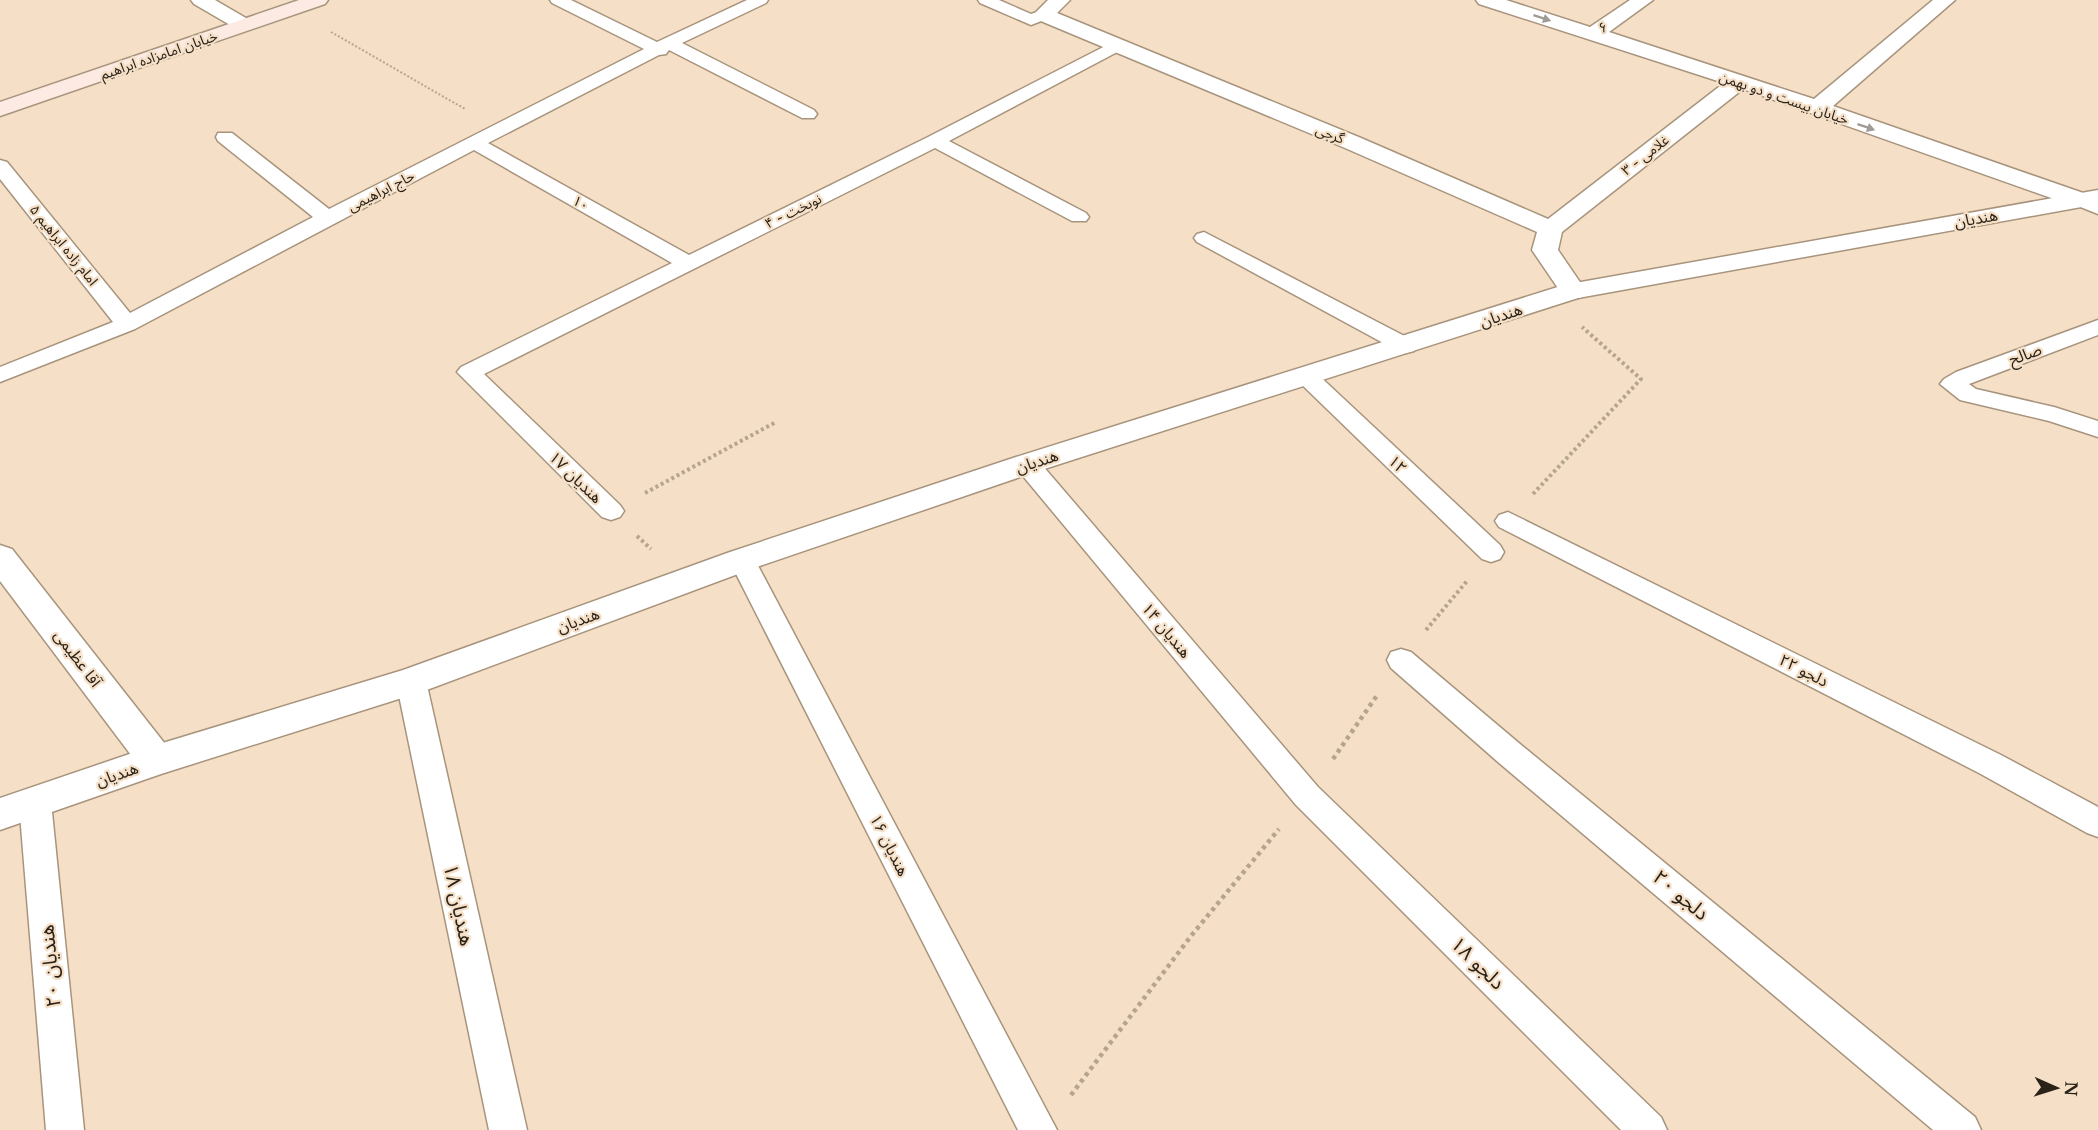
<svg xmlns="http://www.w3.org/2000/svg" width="2098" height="1130" font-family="'Libre Baskerville','Noto Sans Arabic',serif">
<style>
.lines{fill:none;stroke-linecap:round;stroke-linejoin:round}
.service-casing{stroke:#a8947d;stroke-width:3}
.minor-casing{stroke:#a8947d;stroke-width:3}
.tertiary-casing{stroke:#a8947d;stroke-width:3}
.secondary-casing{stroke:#a8947d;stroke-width:3}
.path-far2{stroke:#b5a490;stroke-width:2;stroke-dasharray:2 2;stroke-linecap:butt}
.path-far1{stroke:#b5a490;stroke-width:4;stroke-dasharray:3 3;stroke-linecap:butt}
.path{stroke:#b5a490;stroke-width:4.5;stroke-dasharray:4 4;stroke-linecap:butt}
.service{fill:#fff;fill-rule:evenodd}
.minor{fill:#fff;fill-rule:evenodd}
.tertiary{fill:#fff;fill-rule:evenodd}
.secondary{fill:#fdebe3;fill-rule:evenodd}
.oneway{fill:#9f9c98}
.labels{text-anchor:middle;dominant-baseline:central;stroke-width:4.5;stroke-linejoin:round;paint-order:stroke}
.far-street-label{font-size:14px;fill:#2a2219;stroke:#f5e0c7}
.street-label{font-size:16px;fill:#2a2219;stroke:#f5e0c7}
.near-street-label{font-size:20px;fill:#2a2219;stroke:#f5e0c7}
</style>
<rect width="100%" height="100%" fill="#f5e0c7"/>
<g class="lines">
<g class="service-casing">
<g id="service">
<path d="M550 0H571L657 42 747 0H768L766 3 682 43 814 110 817 114 814 118H802L669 50 666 54 659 55 488 143 689 255 928 137 1115 41 1121 42 1123 46 1121 50 949 141 1086 213 1089 217 1086 221H1072L935 148 484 374 620 505 624 511 620 517 611 520 602 517 457 372 461 367 672 263 474 150 135 329 0 382V367L113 322 0 179V160L7 162 130 313 313 217 218 141 216 137 218 133H232L329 209 644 49 552 3Z"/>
<path d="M978 0H999L1031 14 1043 10 1051 15 1049 18 1031 25 980 3Z"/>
<path d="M2080 194 2098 201V214L2073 204 2070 200 2073 196Z"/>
<path d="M1204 232 1414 341 1417 346 1414 351 1406 353 1398 351 1197 242 1194 238 1197 234Z"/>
<path d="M2098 320V335L1969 384 1976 389 2054 407 2098 421V437L2049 421 1960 400 1940 384 1944 379 1956 372Z"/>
<path d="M1305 368 1313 370 1500 545 1504 552 1500 559 1491 562 1482 559 1297 380 1293 375 1297 370Z"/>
<path d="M1027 456 1036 458 1318 787 1661 1117 1667 1130H1621L1296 805 1018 470 1014 464 1018 458Z"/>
<path d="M1508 512 2001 755 2098 807V837L2087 833 1979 773 1499 527 1495 521 1499 515Z"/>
<path d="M742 550 752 553 755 560 1057 1130H1018L729 560 732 553Z"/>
<path d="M1401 649 1411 652 1520 744 1975 1117 1981 1130H1933L1498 762 1391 668 1387 660 1391 652Z"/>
<path d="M411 670 421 673 426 681 527 1130H489L396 681 401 673Z"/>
<path d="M35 789 46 793 51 802 84 1130H46L19 802 24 793Z"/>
</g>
</g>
<g class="minor-casing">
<g id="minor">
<path d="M191 0H215L251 21 254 25 251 29H237L194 4Z"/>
<path d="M1048 0H1070L1057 13 1361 138 1548 219 1724 83 1479 4 1476 0H1506L1590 27 1630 0H1653L1609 32 1814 99 1933 0H1955L1833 106 2089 195 2092 200 2089 205 2080 207 2071 205 1743 89 1562 232 1558 250 1586 291 1582 297 1573 299 1564 297 1532 250 1537 232 1345 148 1036 19 1033 15Z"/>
<path d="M0 545 12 549 169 749 175 760 169 771 156 775 143 771 0 581Z"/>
</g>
</g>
<g class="tertiary-casing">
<path id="tertiary" d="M2098 190V204L1578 298 1038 471 754 568 424 691 161 774 0 830V798L156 745 403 670 730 552 1016 457 1564 285Z"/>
</g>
<g class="secondary-casing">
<path id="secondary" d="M299 0H328L325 4 0 116V102Z"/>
</g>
<path class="path-far2" d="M331 32 465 109"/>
<g class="path-far1">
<path d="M645 493 776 422"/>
<path d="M1533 494 1641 379 1582 327"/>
<path d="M637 536 651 549"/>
<path d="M1426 630 1467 581"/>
</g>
<g class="path">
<path d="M1333 759 1378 694"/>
<path d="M1071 1095 1191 936 1279 829"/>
</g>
<use href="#service" class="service"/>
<use href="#minor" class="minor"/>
<use href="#tertiary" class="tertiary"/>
<use href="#secondary" class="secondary"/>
</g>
<defs><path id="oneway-solid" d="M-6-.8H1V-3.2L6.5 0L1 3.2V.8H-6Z" transform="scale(1.5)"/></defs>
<g class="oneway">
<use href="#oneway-solid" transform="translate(1542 18) rotate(18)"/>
<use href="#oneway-solid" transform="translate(1866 127) rotate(19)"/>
</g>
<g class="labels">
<g class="far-street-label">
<text transform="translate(1603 27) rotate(-34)">۶</text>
<text transform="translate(159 55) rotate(-19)">خیابان امامزاده ابراهیم</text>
<text transform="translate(1784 98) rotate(19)">خیابان بیست و دو بهمن</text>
<text transform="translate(1330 134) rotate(21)">گرجی</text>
<text transform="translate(1645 155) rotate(-38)">۳ - غلامی</text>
<text transform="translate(381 191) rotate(-27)">حاج ابراهیمی</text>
<text transform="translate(581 203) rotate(29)">۱۰</text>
<text transform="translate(793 211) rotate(-26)">۴ - نوبخت</text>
<text transform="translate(64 245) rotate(51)">امام زاده ابراهیم ۵</text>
</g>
<g class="street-label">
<text transform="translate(1976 218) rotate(-10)">هندیان</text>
<text transform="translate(1501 315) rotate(-18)">هندیان</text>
<text transform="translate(2025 354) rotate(-20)">صالح</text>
<text transform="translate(1037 461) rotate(-18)">هندیان</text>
<text transform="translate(1398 464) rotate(44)">۱۲</text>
<text transform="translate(576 477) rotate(44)">هندیان ۱۷</text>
<text transform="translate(578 620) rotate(-20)">هندیان</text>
<text transform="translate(1167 630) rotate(50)">هندیان ۱۴</text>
<text transform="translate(78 658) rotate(53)">آقا عظیمی</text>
<text transform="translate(1804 670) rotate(27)">دلجو ۲۲</text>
<text transform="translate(117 774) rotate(-19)">هندیان</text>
<text transform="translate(890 845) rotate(63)">هندیان ۱۶</text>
</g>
<g class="near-street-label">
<text transform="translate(1681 895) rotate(40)">دلجو ۲۰</text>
<text transform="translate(459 905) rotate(78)">هندیان ۱۸</text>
<text transform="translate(1478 963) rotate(44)">دلجو ۱۸</text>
<text transform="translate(50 966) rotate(-95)">هندیان ۲۰</text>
</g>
</g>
<g transform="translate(2056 1088) rotate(93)" stroke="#f5e0c7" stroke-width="4.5" paint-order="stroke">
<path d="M0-4.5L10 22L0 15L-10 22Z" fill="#2a2219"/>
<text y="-9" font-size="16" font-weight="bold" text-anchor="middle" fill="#2a2219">N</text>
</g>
</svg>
